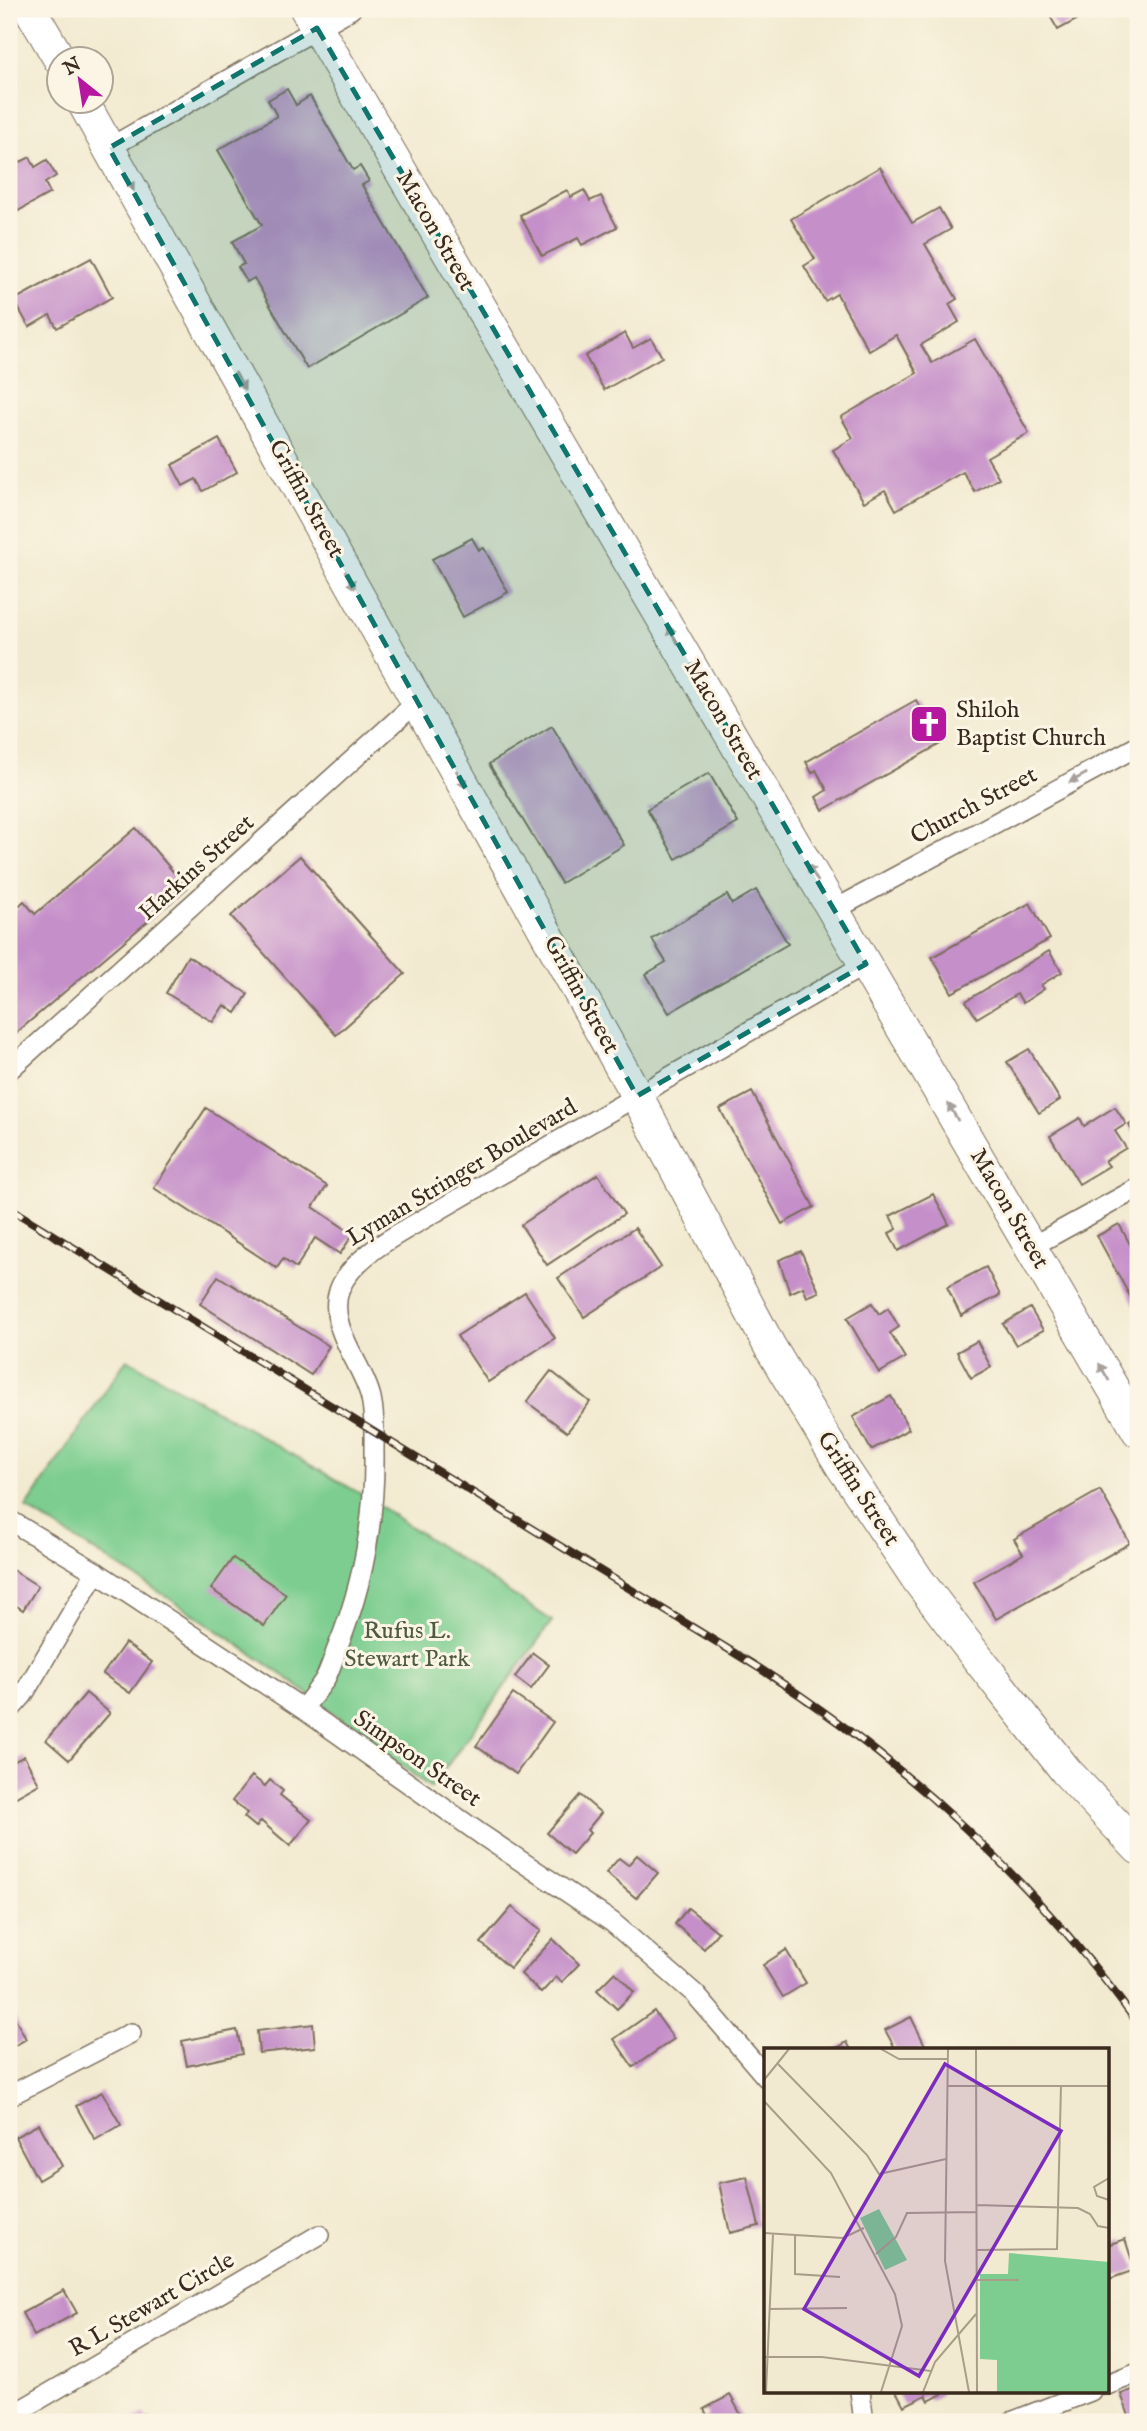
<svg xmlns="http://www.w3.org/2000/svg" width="1147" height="2431" font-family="'IM FELL English',serif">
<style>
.green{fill:#7ccd8f;stroke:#5c7c56;stroke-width:2}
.building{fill:#c58fc9}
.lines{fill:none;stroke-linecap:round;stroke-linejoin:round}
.minor-casing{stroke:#7b6d5c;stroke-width:22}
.primary-casing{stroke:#7b6d5c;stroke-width:34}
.minor{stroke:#fff;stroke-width:19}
.primary{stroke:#fff;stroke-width:32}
.rail-casing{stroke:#3b2a1e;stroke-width:8}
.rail{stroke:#fcf5e5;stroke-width:5;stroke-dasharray:16;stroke-linecap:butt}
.oneway{fill:#a79f9a}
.marked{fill:#0f766e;fill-opacity:0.2;stroke:#0f766e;stroke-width:5;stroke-dasharray:14 9;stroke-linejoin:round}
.labels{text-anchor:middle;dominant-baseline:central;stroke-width:6;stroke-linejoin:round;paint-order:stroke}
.street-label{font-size:24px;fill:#3b2a1e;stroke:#fcf5e5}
.poi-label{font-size:24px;fill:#3b2a1e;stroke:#fcf5e5;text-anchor:start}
.park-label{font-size:24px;fill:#4e5b40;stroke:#fcf5e5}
.inset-road{fill:none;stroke:#a99d89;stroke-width:2}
.view{fill:#7b2cbf;fill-opacity:0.15;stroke:#7b2cbf;stroke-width:3.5}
.inset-edge{fill:none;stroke:#3b2a1e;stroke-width:3.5}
</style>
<rect width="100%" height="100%" fill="#fcf5e5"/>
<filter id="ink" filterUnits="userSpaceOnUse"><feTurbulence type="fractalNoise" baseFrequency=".0143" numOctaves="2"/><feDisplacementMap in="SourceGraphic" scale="14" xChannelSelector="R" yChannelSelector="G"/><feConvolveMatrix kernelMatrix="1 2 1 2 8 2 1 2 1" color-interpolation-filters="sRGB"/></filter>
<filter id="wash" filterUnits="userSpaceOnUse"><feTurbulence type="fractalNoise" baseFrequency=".00686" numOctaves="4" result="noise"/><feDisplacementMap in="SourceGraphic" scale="28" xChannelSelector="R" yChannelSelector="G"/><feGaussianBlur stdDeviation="1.57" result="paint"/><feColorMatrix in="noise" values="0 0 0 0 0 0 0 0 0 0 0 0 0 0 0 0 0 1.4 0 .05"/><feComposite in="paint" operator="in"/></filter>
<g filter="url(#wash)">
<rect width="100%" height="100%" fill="#f2ead0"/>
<path class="green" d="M127 1359 366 1497 552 1621 431 1788 290 1680 191 1612 26 1508Z"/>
<g id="blocks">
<g class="building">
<path d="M1046 9H1077L1082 17 1058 30Z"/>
<path d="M287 89 296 105 310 96 353 170 360 166 369 181 362 185 428 298 307 369 254 278 247 282 238 267 244 264 232 242 262 225 218 150 277 116 268 100Z"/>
<path d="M30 157 35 167 47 160 56 176 45 183 50 193 9 216V168Z"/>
<path d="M880 167 912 223 939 208 951 229 925 244 957 299 949 304 959 322 921 345 932 363 975 339 1029 433 987 457 999 478 975 492 963 472 896 510 885 490 864 502 833 450 853 438 841 417 917 373 896 335 869 351 837 294 825 301 804 266 815 259 791 219Z"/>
<path d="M567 190 571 197 584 190 590 201 601 196 617 227 582 245 578 238 542 256 520 215Z"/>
<path d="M91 258 112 297 57 328 50 315 29 327 14 300Z"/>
<path d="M625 333 633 348 651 338 662 357 604 390 585 356Z"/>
<path d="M219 439 237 472 203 491 196 479 183 486 172 465Z"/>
<path d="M472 538 479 550 484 548 508 592 463 617 432 559Z"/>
<path d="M916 700 940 744 823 810 816 797 827 790 816 770 812 773 806 762Z"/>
<path d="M552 726 624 845 561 883 489 764Z"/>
<path d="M709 773 738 823 676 859 647 809Z"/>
<path d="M136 828 187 888 9 1039V915L24 901 35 914Z"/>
<path d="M300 856 405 974 336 1035 231 916Z"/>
<path d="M756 890 788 944 669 1013 646 974 666 962 652 939 727 895 732 904Z"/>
<path d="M1030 903 1050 939 952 993 932 957Z"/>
<path d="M1049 951 1062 972 1041 985 1044 989 1023 1003 1017 994 977 1018 966 1001Z"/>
<path d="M188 956 248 994 236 1013 224 1005 213 1022 166 993Z"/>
<path d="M1029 1049 1060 1100 1039 1113 1007 1062Z"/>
<path d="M752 1092 814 1207 782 1224 720 1109Z"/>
<path d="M1115 1107 1126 1124 1115 1131 1126 1148 1105 1161 1109 1166 1079 1184 1050 1136 1080 1118 1084 1126Z"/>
<path d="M206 1108 327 1186 313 1207 353 1234 340 1254 315 1238 296 1268 283 1259 277 1268 154 1188Z"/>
<path d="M1138 1119V1141L1129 1125Z"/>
<path d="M598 1174 624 1214 547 1265 521 1225Z"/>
<path d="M933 1194 949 1224 898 1251 889 1233 897 1229 890 1216Z"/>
<path d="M1119 1224 1138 1259V1311L1097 1236Z"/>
<path d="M635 1228 661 1267 584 1317 558 1278Z"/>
<path d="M801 1251 819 1292 807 1297 803 1287 790 1293 779 1260Z"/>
<path d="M986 1267 1000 1295 961 1316 947 1287Z"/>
<path d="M218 1276 329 1346 311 1375 200 1304Z"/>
<path d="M525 1292 555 1338 488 1382 457 1336Z"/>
<path d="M872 1303 879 1314 888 1308 899 1327 890 1333 905 1358 879 1373 847 1318Z"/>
<path d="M1030 1308 1043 1330 1016 1345 1003 1324Z"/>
<path d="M977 1341 991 1367 971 1378 957 1352Z"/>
<path d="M551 1371 590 1402 567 1432 527 1402Z"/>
<path d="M891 1396 909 1429 871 1450 853 1417Z"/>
<path d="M1100 1490 1130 1543 996 1619 974 1582 1023 1554 1014 1539Z"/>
<path d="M233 1558 286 1594 264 1626 211 1589Z"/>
<path d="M9 1568 38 1586 23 1610 9 1601Z"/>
<path d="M125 1643 152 1662 130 1693 103 1674Z"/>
<path d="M533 1653 549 1665 531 1689 515 1677Z"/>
<path d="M86 1693 110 1713 69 1760 46 1740Z"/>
<path d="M513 1694 553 1722 516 1774 476 1746Z"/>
<path d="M24 1756 39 1784 9 1801V1764Z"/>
<path d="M252 1776 265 1786 270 1780 283 1791 280 1795 311 1820 290 1846 261 1821 256 1827 244 1817 247 1813 232 1801Z"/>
<path d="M580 1795 601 1813 587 1830 590 1833 572 1854 547 1833Z"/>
<path d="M637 1855 658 1873 636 1898 606 1873 619 1858 628 1865Z"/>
<path d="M512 1907 541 1931 510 1968 481 1943Z"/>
<path d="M688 1908 718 1932 704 1949 675 1924Z"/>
<path d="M553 1939 579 1964 562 1982 556 1977 541 1993 521 1974Z"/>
<path d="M786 1950 806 1983 783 1997 763 1965Z"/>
<path d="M615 1972 634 1992 617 2009 597 1990Z"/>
<path d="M9 2007 26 2039 9 2049Z"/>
<path d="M654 2011 674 2039 633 2067 614 2039Z"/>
<path d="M911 2017 926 2047 921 2050H896L885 2030Z"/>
<path d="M313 2024 315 2047 259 2053 257 2031Z"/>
<path d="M237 2030 242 2054 187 2066 182 2041Z"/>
<path d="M847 2042 851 2050H834Z"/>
<path d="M102 2092 121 2125 95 2140 76 2106Z"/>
<path d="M39 2124 62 2166 38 2180 15 2137Z"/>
<path d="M747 2177 759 2226 730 2233 719 2183Z"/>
<path d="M1125 2239 1135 2270 1109 2279 1107 2245Z"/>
<path d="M64 2290 77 2313 34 2336 22 2313Z"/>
<path d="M1138 2388V2419L1131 2421 1121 2394Z"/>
<path d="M896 2391H941L942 2394 929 2401 926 2395 904 2406Z"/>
<path d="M730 2395 745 2422H698L708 2417 704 2409Z"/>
<path d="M144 2413 149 2422H128Z"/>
</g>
</g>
</g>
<g filter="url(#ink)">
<use href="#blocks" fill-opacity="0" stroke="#7b6d5c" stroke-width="2"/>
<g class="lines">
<g class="minor-casing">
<g id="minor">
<path d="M1137 9 1138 12"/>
<path d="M109 148 351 9"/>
<path d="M834 910 1138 746"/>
<path d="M9 1070 418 701"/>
<path d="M1031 1247 1138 1188"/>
<path d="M9 1520 96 1572 303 1709 482 1835 612 1922 695 1994 766 2077"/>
<path d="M303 1709C310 1699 319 1689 325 1679 330 1670 333 1659 337 1649 363 1586 375 1519 374 1451 374 1434 375 1415 371 1398 363 1363 325 1326 340 1288 355 1252 412 1227 444 1207L866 964"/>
<path d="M9 1711 23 1695 96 1572"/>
<path d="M9 2096 131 2033"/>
<path d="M1107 2385 1138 2373"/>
<path d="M860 2391 864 2422"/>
<path d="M9 2417 319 2235"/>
<path d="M1011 2422 1091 2391"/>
</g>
</g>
<g class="primary-casing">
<g id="primary">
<path d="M30 9 60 60"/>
<path d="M306 9 1138 1431"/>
<path d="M83 102 637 1096 770 1347 841 1465 918 1580 965 1642 1066 1771 1138 1848"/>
</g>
</g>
<use href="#minor" class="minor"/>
<use href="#primary" class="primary"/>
<g class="rail-casing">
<path id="rail" d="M9 1208 759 1668C906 1762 1036 1883 1138 2024"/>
</g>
<use href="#rail" class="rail"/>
</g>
<defs><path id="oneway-solid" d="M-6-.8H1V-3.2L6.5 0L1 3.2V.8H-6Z" transform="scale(1.75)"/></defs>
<g class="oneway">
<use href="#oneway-solid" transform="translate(129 182) rotate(61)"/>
<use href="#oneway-solid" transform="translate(240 381) rotate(61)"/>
<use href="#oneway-solid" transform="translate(350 580) rotate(61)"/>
<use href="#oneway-solid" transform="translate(673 635) rotate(-121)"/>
<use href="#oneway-solid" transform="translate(1078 778) rotate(152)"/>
<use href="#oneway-solid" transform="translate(461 779) rotate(61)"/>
<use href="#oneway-solid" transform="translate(813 873) rotate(-120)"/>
<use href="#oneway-solid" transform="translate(953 1112) rotate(-120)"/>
<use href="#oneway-solid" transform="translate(1104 1372) rotate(-120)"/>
</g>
</g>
<path class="marked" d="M317 28 866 964 637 1096 109 148Z"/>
<defs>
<g id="church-square" transform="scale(2.0125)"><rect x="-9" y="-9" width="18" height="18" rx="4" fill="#b5179e" stroke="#fcf5e5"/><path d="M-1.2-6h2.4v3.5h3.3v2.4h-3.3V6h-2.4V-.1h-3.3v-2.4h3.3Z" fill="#fff"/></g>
</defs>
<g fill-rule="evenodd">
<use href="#church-square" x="929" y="724"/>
</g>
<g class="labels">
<g class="street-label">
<text transform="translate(435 231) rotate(60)">Macon Street</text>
<text transform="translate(306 499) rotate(61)">Griffin Street</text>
<text transform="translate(723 720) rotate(60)">Macon Street</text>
<text transform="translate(974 806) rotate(-28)">Church Street</text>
<text transform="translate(197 868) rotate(-42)">Harkins Street</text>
<text transform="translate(581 995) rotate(61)">Griffin Street</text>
<text transform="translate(462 1173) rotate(-31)">Lyman Stringer Boulevard</text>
<text transform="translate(1009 1209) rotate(60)">Macon Street</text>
<text transform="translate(858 1489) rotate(57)">Griffin Street</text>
<text transform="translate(417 1759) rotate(35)">Simpson Street</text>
<text transform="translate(152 2305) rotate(-30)">R L Stewart Circle</text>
</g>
<g class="poi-label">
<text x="956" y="710">Shiloh<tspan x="956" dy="28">Baptist Church</tspan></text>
</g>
<g class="park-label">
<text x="407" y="1631">Rufus L.<tspan x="407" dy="28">Stewart Park</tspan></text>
</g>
</g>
<g transform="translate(764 2048)">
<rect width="345" height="345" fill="#f2ead0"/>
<path d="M115 161 143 212 121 222 96 170ZM245 205 345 214V344H233V312L216 311V226H244Z" fill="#7ccd8f"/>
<path class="inset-road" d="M117 1 135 11H184M184 1 181 213 205 344M212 1 213 344M14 16 103 107 115 126 182 111M0 32 25 1M184 38H345M0 53 67 125 131 246 138 278 117 344M345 130 330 139 333 148 345 152M213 157 314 160 326 166 334 178 345 180M0 185 79 190 100 180M31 188V226L76 229M213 202 293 201 297 37M112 206 132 189 143 165 213 164M213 232H255M5 261 83 260M0 309H58L167 323M2 344 9 186M159 344 171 314 212 266"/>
<path class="view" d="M181 16 297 83 155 328 40 261Z"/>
<rect width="345" height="345" class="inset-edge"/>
</g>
<rect width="1147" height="2431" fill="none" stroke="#fcf5e5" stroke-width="35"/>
<g transform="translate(80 80) rotate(330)"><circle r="33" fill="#fcf5e5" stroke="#afa495" stroke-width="2"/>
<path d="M0-5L12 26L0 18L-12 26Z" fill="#b5179e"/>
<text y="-10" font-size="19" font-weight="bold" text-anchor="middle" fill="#3b2a1e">N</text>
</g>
</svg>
